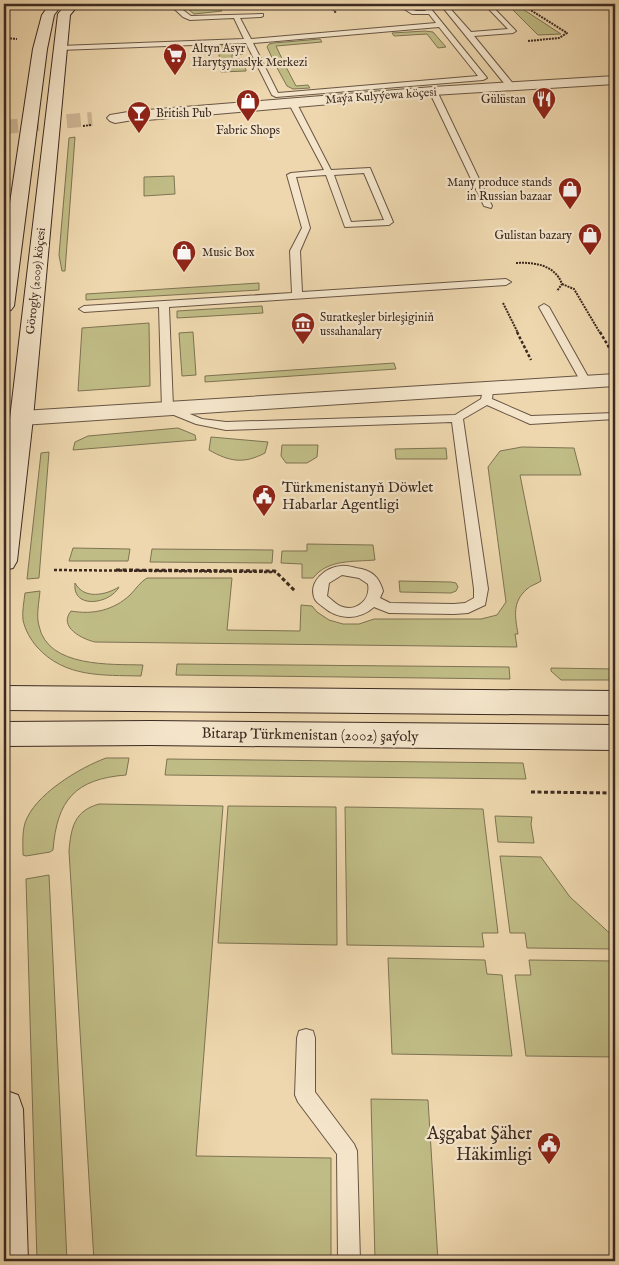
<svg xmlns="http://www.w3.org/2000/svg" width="619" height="1265" font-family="'IM FELL English',serif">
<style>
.green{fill:#c0bc85;stroke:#7e7353}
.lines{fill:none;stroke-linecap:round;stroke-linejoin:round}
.street-tunnel{stroke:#cab492;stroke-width:14;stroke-dasharray:14 7;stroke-linecap:butt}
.lane-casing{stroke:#685544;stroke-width:2}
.street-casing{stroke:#685544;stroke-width:2}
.secondary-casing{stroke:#3c2a21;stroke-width:2}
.path-far2{stroke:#3c2a21;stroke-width:2;stroke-dasharray:2 1;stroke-linecap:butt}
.path-far1{stroke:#3c2a21;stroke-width:2.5;stroke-dasharray:3 2;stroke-linecap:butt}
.path{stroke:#3c2a21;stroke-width:3;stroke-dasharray:4 2.5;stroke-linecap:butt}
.lane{fill:#f4e5ca;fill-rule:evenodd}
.street{fill:#f4e5ca;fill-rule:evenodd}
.secondary{fill:#f4e5ca;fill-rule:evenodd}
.labels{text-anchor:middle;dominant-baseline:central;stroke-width:4.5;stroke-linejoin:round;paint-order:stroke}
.far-poi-label{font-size:12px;fill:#3c2a21;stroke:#f4e5ca;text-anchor:start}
.far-street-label{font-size:12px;fill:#3c2a21;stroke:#f4e5ca}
.poi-label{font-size:15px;fill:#3c2a21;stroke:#f4e5ca;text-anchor:start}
.street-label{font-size:15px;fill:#3c2a21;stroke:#f4e5ca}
.near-poi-label{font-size:18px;fill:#3c2a21;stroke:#f4e5ca;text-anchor:end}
</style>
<rect width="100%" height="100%" fill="#eed7ae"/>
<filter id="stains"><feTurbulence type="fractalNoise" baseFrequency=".004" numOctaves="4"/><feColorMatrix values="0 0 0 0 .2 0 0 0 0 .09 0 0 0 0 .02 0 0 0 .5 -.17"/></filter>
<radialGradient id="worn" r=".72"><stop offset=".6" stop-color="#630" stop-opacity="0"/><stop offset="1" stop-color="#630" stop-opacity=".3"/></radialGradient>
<g class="green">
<path d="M182 4H214L222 11 194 14Z"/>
<path d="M507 4H515L561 34 538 35Z"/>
<path d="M425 31 433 32 446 47 438 48 427 34 394 36 392 33Z"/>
<path d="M320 39 322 42 276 46 283 61 274 62 267 47 269 44 274 43Z"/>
<path d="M241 44 243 54 232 55V59H244V63L236 64 237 65H245L246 71 221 72 218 45Z"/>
<path d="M285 65 296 86 308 85 310 88 293 89 287 86 276 66Z"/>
<path d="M75 137 65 271H62L59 255 69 138Z"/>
<path d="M174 176 175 194 144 196V177Z"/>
<path d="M259 283V290L86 300V294Z"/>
<path d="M262 306 263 313 177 318V311Z"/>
<path d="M149 323 150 386 78 391 82 328Z"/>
<path d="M193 332 196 375 182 376 179 333Z"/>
<path d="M394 363 396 369 205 382V376Z"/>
<path d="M178 428 195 435 196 440 73 450 75 442 88 436Z"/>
<path d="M211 437 268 442 265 453C244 464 230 462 209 450Z"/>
<path d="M282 445H318L317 457 307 463H286L281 456Z"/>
<path d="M522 447 574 448 581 475H520L541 581C537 584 531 585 527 589 512 602 515 616 518 634H515L517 647 95 642C82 639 58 627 71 611 93 615 114 610 130 595 136 589 140 582 147 578H232L227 630 300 631 301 605 312 606 317 612 329 620 343 624H359L374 619H481L497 615 506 602 488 467 500 451Z"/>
<path d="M446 448 447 459H396L395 449Z"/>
<path d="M49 452 39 578 27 579 41 453Z"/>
<path d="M307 544 373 545 375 560C353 562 328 559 313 578H302V564L281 563 282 551H307Z"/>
<path d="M73 548 130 549 128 561H69Z"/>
<path d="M152 549 273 550 272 563 150 562Z"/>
<path d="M399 581 451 582 456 583 458 587 456 591 451 593 400 592Z"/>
<path d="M75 583C84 600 106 595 119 587 110 604 72 610 75 583Z"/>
<path d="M40 591C39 602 36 616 39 626 48 668 111 664 143 665L141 676C103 675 65 678 37 647 31 640 25 630 23 620 22 611 24 602 25 593Z"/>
<path d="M177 664 509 667 510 679 176 675Z"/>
<path d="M551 668 615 669V680H561L551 671Z"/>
<path d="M106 758H129L126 775C75 779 57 800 53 850L50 852 26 856 23 855C23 845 22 833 25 823 34 795 79 768 106 758Z"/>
<path d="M167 759 523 763 526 779 165 775Z"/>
<path d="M99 804 223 806 196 1156 331 1158V1261H94L69 851C71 828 74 811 99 804Z"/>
<path d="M228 806 336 807 337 945 218 943Z"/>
<path d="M345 807 483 809 498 933H482L484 947 347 945Z"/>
<path d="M495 816 532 817 531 824 534 843 498 842Z"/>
<path d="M500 856 541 857 570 897 615 938V949L527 948 525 933H510Z"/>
<path d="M49 875 67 1261H37L26 879Z"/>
<path d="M388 958 485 960 487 974 502 975 512 1056 392 1054Z"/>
<path d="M529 960 615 961V1057L526 1056 515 975H531Z"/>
<path d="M371 1099 428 1100 438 1261H375Z"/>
</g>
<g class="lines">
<path class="street-tunnel" d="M4 127 92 119"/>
<g class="lane-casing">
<g id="lane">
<path d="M169 4H175L191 16 263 14V16L261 17 240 18 251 39 436 23 429 14H412L401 7 403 4H409L407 7 416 11H426L421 4H427L487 78 483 80 276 97 272 95 246 43 60 50 57 48 60 46 244 39 234 18 190 20 183 17ZM439 27 478 76 278 93 253 43Z"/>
<path d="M440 4H446L471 32 508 29 484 4H490L515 30 516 31 513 33 474 36 515 86 514 88H508Z"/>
<path d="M430 89 437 91 492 206 491 208 484 206 429 91Z"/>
<path d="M289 100 296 102 331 170 370 168 393 222 389 225 345 227 326 175 296 177 310 228 300 251 302 292 506 279 511 282 506 285 169 307 173 407 202 419 226 422 455 415 481 399 483 390 488 387 493 390 492 399 531 416 615 413V419L530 424 487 405 463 419 488 589 485 605 468 613 454 614 389 613 374 607C358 621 338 620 322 606 319 604 315 601 314 597 309 581 326 567 341 566 346 565 352 567 356 568 372 570 379 577 383 591L380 598 390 603 454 604 465 603 474 598V589L452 422 226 430 196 424 164 411 162 409 159 307 84 312 79 309 84 306 292 293 290 251 302 228 287 175 291 173 324 170 288 102ZM364 173 384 220 351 222 334 175ZM342 575 359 578 368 584C371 600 356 613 340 606 336 604 331 599 327 596L329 583Z"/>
<path d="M544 304 549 307 591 382 590 384H582L581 382 539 307Z"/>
<path d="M306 1029 313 1031 315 1038V1092L354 1144 357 1151 360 1261H338L337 1154 298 1102 295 1095 297 1038 299 1031Z"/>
</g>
</g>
<g class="street-casing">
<g id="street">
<path d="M4 4H14L12 7 4 8Z"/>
<path d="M615 76V84L433 95 147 120 142 118 139 115 142 112 147 110 433 87Z"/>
<path d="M128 112 133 114 136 117 133 120 115 123 110 121 107 118 110 115Z"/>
<path d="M615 374V386L22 425 14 423 11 418 14 413 22 411Z"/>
</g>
</g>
<g class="secondary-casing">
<g id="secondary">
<path d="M50 4H58L60 7 54 15 47 49 14 306 11 310 4 312V243L33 49 42 15Z"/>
<path d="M66 4H79L70 15 33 418 17 561 13 568 4 570V469L58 14Z"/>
<path d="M4 686 615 691V715L4 710Z"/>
<path d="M150 721 615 725V750L150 745 4 746V722Z"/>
<path d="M4 1090 18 1095 23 1109 28 1261H4Z"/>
</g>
</g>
<g class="path-far2">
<path d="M329 4 336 13"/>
<path d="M521 4 567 33 559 38 528 41"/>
<path d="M4 38 17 39"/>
<path d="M83 126 91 125"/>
<path d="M516 263C535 262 555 265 562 284L557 291"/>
<path d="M562 284 574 289 600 333"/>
<path d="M503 303 518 333"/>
</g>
<g class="path-far1">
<path d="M517 332 531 360"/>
<path d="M600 332 614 356"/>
<path d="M54 570 276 572"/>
</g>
<g class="path">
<path d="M116 570 275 571 295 591"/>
<path d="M531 792 615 793"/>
</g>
<use href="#lane" class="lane"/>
<use href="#street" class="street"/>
<use href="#secondary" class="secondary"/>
</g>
<defs>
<g id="supermarket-pin" transform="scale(1.25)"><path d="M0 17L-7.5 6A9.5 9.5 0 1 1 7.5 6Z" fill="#8f2418" stroke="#f4e5ca"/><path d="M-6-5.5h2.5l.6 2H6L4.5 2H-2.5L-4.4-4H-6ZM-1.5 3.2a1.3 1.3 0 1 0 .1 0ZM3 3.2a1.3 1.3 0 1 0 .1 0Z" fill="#fff"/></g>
<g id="restaurant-pin" transform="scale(1.25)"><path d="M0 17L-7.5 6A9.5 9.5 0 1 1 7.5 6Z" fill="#8f2418" stroke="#f4e5ca"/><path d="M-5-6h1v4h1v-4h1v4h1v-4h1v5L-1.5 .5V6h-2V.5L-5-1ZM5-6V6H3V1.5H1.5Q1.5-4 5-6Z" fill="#fff"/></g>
<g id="shop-pin" transform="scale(1.25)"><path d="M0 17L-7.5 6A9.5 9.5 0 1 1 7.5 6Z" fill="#8f2418" stroke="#f4e5ca"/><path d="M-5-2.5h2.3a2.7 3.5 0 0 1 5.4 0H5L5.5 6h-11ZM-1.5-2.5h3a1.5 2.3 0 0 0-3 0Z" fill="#fff"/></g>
<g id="bar-pin" transform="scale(1.25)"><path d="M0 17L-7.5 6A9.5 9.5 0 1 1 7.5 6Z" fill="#8f2418" stroke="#f4e5ca"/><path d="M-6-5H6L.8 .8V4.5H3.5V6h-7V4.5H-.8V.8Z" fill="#fff"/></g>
<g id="museum-pin" transform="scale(1.25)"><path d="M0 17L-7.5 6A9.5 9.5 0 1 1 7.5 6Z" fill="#8f2418" stroke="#f4e5ca"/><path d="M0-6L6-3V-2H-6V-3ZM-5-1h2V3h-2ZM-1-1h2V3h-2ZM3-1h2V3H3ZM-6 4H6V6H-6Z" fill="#fff"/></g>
<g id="civic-pin" transform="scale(1.25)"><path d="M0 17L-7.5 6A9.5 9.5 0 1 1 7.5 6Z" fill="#8f2418" stroke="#f4e5ca"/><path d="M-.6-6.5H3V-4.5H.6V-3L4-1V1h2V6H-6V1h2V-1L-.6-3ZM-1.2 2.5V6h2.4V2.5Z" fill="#fff"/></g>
</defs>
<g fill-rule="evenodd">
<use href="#supermarket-pin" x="175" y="55"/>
<use href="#restaurant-pin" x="544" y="99"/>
<use href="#shop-pin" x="248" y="101"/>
<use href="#bar-pin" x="139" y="113"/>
<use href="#shop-pin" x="570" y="189"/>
<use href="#shop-pin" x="590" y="235"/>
<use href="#shop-pin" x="184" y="252"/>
<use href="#museum-pin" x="303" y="324"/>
<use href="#civic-pin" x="264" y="496"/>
<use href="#civic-pin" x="549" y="1144"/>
</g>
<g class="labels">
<g class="far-poi-label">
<text x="192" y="48">Altyn Asyr<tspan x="192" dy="14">Harytşynaslyk Merkezi</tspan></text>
<text x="526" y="99" text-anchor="end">Gülüstan</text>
<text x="156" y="113">British Pub</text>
<text x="248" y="130" text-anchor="middle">Fabric Shops</text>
<text x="552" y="182" text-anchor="end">Many produce stands<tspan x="552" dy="14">in Russian bazaar</tspan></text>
<text x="572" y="235" text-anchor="end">Gulistan bazary</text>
<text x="202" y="252">Music Box</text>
<text x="320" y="317">Suratkeşler birleşiginiň<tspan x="320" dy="14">ussahanalary</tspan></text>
</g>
<g class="far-street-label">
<text transform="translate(381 96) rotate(-4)">Maýa Kulyýewa köçesi</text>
<text transform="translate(36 281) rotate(-84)">Görogly (2009) köçesi</text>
</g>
<g class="poi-label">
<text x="282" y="487">Türkmenistanyň Döwlet<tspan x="282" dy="17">Habarlar Agentligi</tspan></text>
</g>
<g class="street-label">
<text transform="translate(310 735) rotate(1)">Bitarap Türkmenistan (2002) şaýoly</text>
</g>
<g class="near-poi-label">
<text x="532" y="1134">Aşgabat Şäher<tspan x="532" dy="21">Häkimligi</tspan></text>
</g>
</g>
<rect width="619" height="1265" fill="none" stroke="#eed7ae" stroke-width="20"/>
<rect x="5" y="5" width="609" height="1255" fill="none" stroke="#3c2a21" stroke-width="2.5"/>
<rect x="10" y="10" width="599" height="1245" fill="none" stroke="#3c2a21"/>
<rect width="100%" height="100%" filter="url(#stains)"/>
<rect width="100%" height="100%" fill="url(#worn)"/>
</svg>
